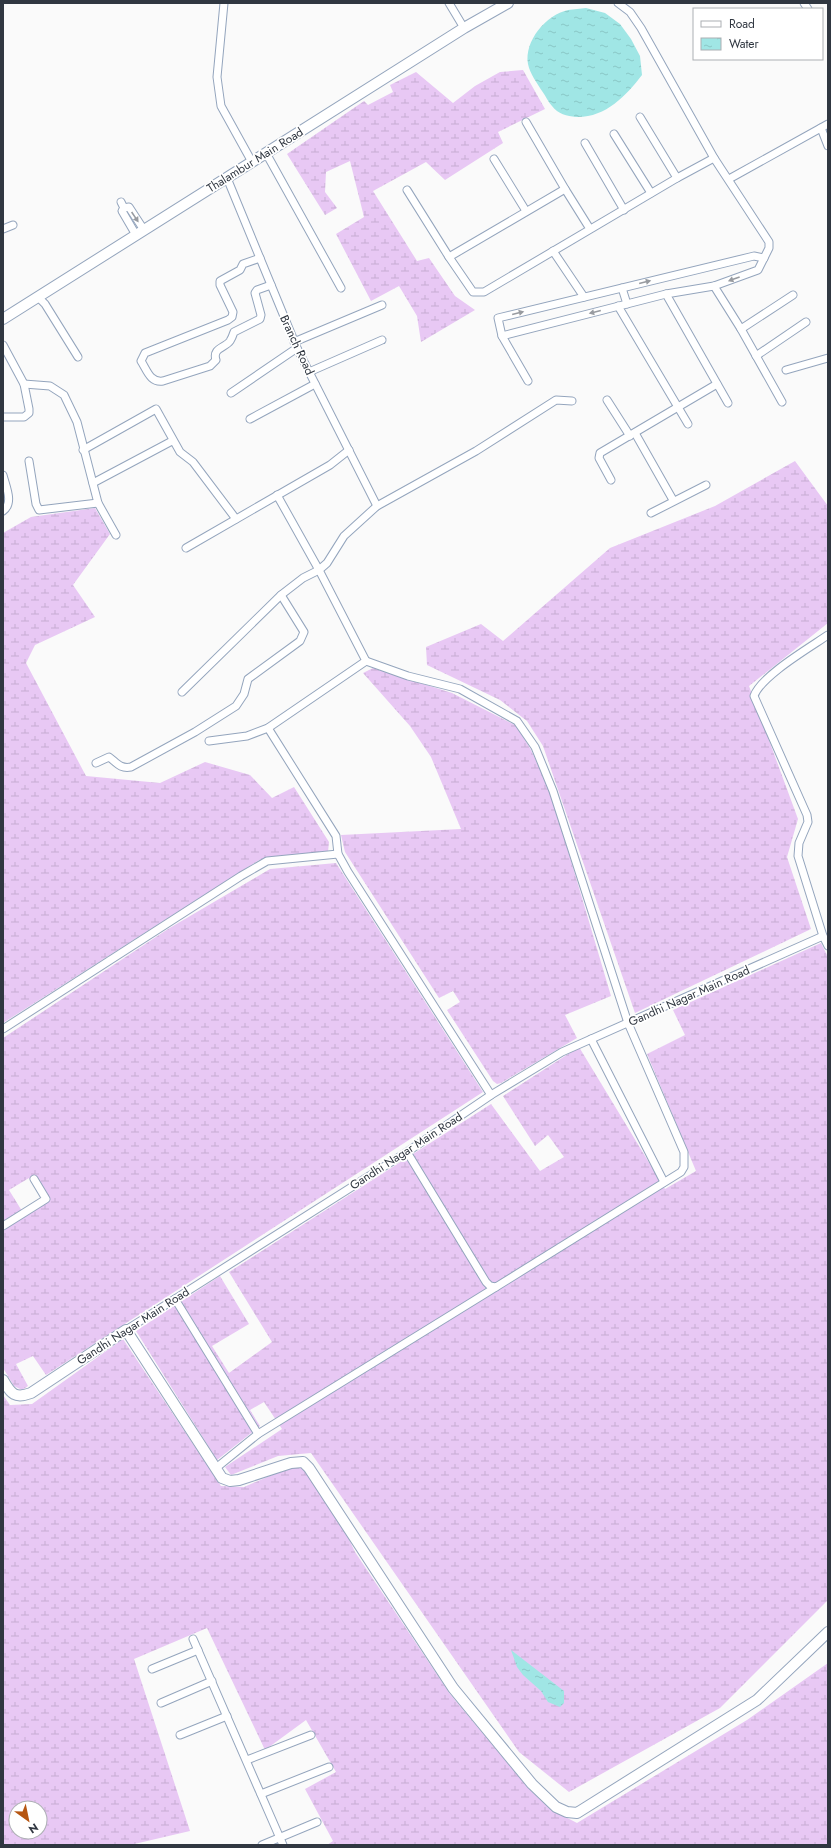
<svg xmlns="http://www.w3.org/2000/svg" width="831" height="1848" font-family="Jost,sans-serif">
<style>
.wetland{fill:url(#wetland-marsh);fill-rule:evenodd}
.water{fill:url(#water-ripples)}
.lines{fill:none;stroke-linecap:round;stroke-linejoin:round}
.street-casing{stroke:#94a5bd;stroke-width:9}
.secondary-casing{stroke:#94a5bd;stroke-width:12}
.street{stroke:#fff;stroke-width:7}
.secondary{stroke:#fff;stroke-width:10}
.oneway{fill:#989ba0}
.labels{text-anchor:middle;dominant-baseline:central;stroke-width:3.5;stroke-linejoin:round;paint-order:stroke}
.street-label{font-size:12px;fill:#303741;stroke:#fff}
</style>
<defs>
<pattern id="wetland-marsh" width="20" height="14" patternUnits="userSpaceOnUse"><rect width="20" height="14" fill="#e8c8f4"/><path d="M1 5h8M5 5V1M11 12h8M15 12V8" fill="none" stroke="#c7acd2"/></pattern>
<pattern id="water-ripples" width="26" height="14" patternUnits="userSpaceOnUse"><rect width="26" height="14" fill="#a0e6e5"/><path d="M2 4q2-2 4 0t4 0M15 11q2-2 4 0t4 0" fill="none" stroke="#8ac6c6"/></pattern>
</defs>
<rect width="100%" height="100%" fill="#fafafa"/>
<g class="wetland">
<path d="M523 70 545 109 498 132 503 143 445 180 426 162 373 191 417 261 429 258 455 296 475 310 421 342 417 316 399 286 371 301 336 234 364 217 350 161 326 172 325 192 337 208 325 215 287 154 364 101 368 105 393 92 390 85 416 72 453 103 475 86 500 72Z"/>
<path d="M795 461 828 506V623L749 686 798 819 787 857 811 929 635 1013 543 746 527 721 500 700 427 665 426 647 481 624 503 641 610 548 715 506Z"/>
<path d="M95 508 110 534 73 585 95 617 35 645 26 663 86 776 160 783 205 762 250 775 272 798 294 787 329 842 328 852 259 860 3 1023V533L31 517Z"/>
<path d="M373 668 452 693 517 726 531 750 551 793 611 996 565 1015 577 1038 501 1083 497 1084 493 1081 447 1010 460 1002 453 991 439 998 345 852 341 835 461 829 431 757 410 726 363 673Z"/>
<path d="M336 863 483 1092 46 1375 33 1356 16 1364 28 1386 22 1390 14 1386 3 1368V1230L44 1203 29 1178 9 1190 22 1211 3 1223V1038L168 929 270 869Z"/>
<path d="M821 943 828 957V1600L720 1708 569 1792 519 1752 311 1453 278 1456 231 1475 225 1467 282 1429 264 1402 250 1410 260 1426 217 1460 136 1331 220 1276 249 1324 212 1346 229 1373 272 1342 229 1272 491 1104 540 1171 564 1157 548 1135 535 1146 503 1096 579 1047 665 1189 696 1171 647 1054 685 1035 673 1010Z"/>
<path d="M123 1339 221 1486 244 1487 293 1466 303 1467 341 1522 355 1552 450 1694 530 1790 550 1809 577 1823 747 1720 828 1663V1845H327L333 1841 305 1789 336 1772 306 1720 265 1750 207 1628 134 1659 190 1831 130 1845H3V1395L10 1405 32 1404ZM16 1808H40V1832H16Z"/>
</g>
<g class="water">
<path d="M586 8 605 13 620 24 631 39 640 56 642 75C626 96 605 118 576 117 567 116 558 114 552 106 548 102 546 96 542 91 537 83 530 74 528 64 524 41 546 15 568 10 574 9 580 9 586 8Z"/>
<path d="M511 1650 564 1691V1703L560 1707 548 1702 541 1691 523 1675 517 1667Z"/>
</g>
<g class="lines">
<g class="street-casing">
<g id="street">
<path d="M224 3 217 77 221 106 252 162"/>
<path d="M449 3 464 28"/>
<path d="M804 3 808 9"/>
<path d="M640 117 677 178"/>
<path d="M526 122 565 189"/>
<path d="M821 128 828 146"/>
<path d="M614 134 651 193"/>
<path d="M585 143 624 210"/>
<path d="M266 153 341 288"/>
<path d="M494 159 526 211"/>
<path d="M227 178 297 348 377 506"/>
<path d="M729 179 828 124"/>
<path d="M407 190 449 257"/>
<path d="M121 202 124 208 122 211 136 235"/>
<path d="M124 208 129 207 144 230"/>
<path d="M3 229 13 225"/>
<path d="M590 229 565 189 449 257 473 292H484L677 178 714 158 641 28 630 12 618 3"/>
<path d="M553 251 584 297"/>
<path d="M260 258 243 264 240 270 220 281V285L233 312 232 317 228 320 145 353 141 361C147 370 150 383 163 381L210 366 216 360C212 348 225 348 230 341 232 338 233 335 234 332L260 319 261 315 255 293 257 290 271 285"/>
<path d="M714 286 741 329 782 402"/>
<path d="M622 288 627 304"/>
<path d="M666 294 728 403"/>
<path d="M38 297 45 304 78 357"/>
<path d="M618 306 688 424"/>
<path d="M741 329 793 295"/>
<path d="M502 336 666 294 714 286 758 270 769 248V242L714 158"/>
<path d="M294 342 382 305"/>
<path d="M3 345 24 384 29 409V413L24 417H3"/>
<path d="M756 356 806 322"/>
<path d="M786 370 828 358"/>
<path d="M309 372 382 340"/>
<path d="M528 381 502 336 498 318 754 256 764 258"/>
<path d="M24 384 50 386 64 395 77 422 98 503 116 535"/>
<path d="M231 393 297 348"/>
<path d="M607 400 630 436"/>
<path d="M250 419 315 384"/>
<path d="M635 433 673 500"/>
<path d="M83 450 156 409 180 452 193 462 236 519"/>
<path d="M29 461 36 504 39 510 98 503"/>
<path d="M3 475C6 487 14 503 3 511"/>
<path d="M611 480 599 458 600 453 717 384"/>
<path d="M93 483 172 441"/>
<path d="M651 513 706 485"/>
<path d="M186 548 330 465 349 450"/>
<path d="M366 661 408 676 460 689 517 721 535 747 553 791 628 1023 684 1152V1167L681 1172 496 1287 490 1286 486 1282 407 1152"/>
<path d="M182 692 281 595 303 578 319 570 277 495"/>
<path d="M268 728 336 836 338 854 348 872 491 1095"/>
<path d="M209 741 247 736 268 728 366 661 319 570 327 563 344 536 377 506 476 451 556 400 572 401"/>
<path d="M96 763 109 757C117 763 120 769 131 767L195 732 236 706 244 694 248 679 300 641 304 632 281 595"/>
<path d="M823 936 798 856 799 843 808 822 807 815 754 696C761 676 809 648 828 635"/>
<path d="M3 1029 241 876 267 861 338 854"/>
<path d="M591 1039 664 1182"/>
<path d="M3 1226 46 1199 34 1179"/>
<path d="M175 1299 258 1434"/>
<path d="M126 1330 407 1152 491 1095 562 1052 823 936 828 946"/>
<path d="M216 1468 258 1434 496 1287"/>
<path d="M193 1639 283 1845"/>
<path d="M152 1669 198 1650"/>
<path d="M161 1703 212 1681"/>
<path d="M180 1735 227 1716"/>
<path d="M247 1760 311 1735"/>
<path d="M261 1794 329 1767"/>
<path d="M262 1845 317 1822"/>
</g>
</g>
<g class="secondary-casing">
<g id="secondary">
<path d="M3 319 464 28 508 3"/>
<path d="M3 1380C11 1394 15 1399 31 1393L126 1330 222 1478 230 1481 239 1480 291 1463 303 1462 309 1468 453 1688 532 1784 556 1807 567 1812 577 1813 757 1700 828 1632"/>
</g>
</g>
<use href="#street" class="street"/>
<use href="#secondary" class="secondary"/>
</g>
<defs><path id="oneway-solid" d="M-6-.8H1V-3.2L6.5 0L1 3.2V.8H-6Z"/></defs>
<g class="oneway">
<use href="#oneway-solid" transform="translate(135 217) rotate(56)"/>
<use href="#oneway-solid" transform="translate(734 279) rotate(160)"/>
<use href="#oneway-solid" transform="translate(645 282) rotate(-14)"/>
<use href="#oneway-solid" transform="translate(595 312) rotate(166)"/>
<use href="#oneway-solid" transform="translate(518 313) rotate(-14)"/>
</g>
<g class="labels">
<g class="street-label">
<text transform="translate(255 160) rotate(-32)">Thalambur Main Road</text>
<text transform="translate(297 345) rotate(65)">Branch Road</text>
<text transform="translate(689 996) rotate(-24)">Gandhi Nagar Main Road</text>
<text transform="translate(406 1151) rotate(-33)">Gandhi Nagar Main Road</text>
<text transform="translate(133 1326) rotate(-33)">Gandhi Nagar Main Road</text>
</g>
</g>
<rect width="831" height="1848" fill="none" stroke="#303741" stroke-width="8"/>
<rect x="693" y="8" width="130" height="52" fill="#ffffff" stroke="#acafb3"/>
<rect x="701" y="21" width="20" height="6" fill="#ffffff" stroke="#acafb3"/>
<text x="729" y="28" font-size="12" fill="#303741">Road</text>
<rect x="701" y="38" width="20" height="12" fill="url(#water-ripples)" stroke="#acafb3"/>
<text x="729" y="48" font-size="12" fill="#303741">Water</text>
<g transform="translate(28 1820) rotate(147)"><circle r="19" fill="#ffffff" stroke="#acafb3"/>
<path d="M0-3L7 15L0 10L-7 15Z" fill="#b65612"/>
<text y="-6" font-size="11" font-weight="bold" text-anchor="middle" fill="#303741">N</text>
</g>
</svg>
